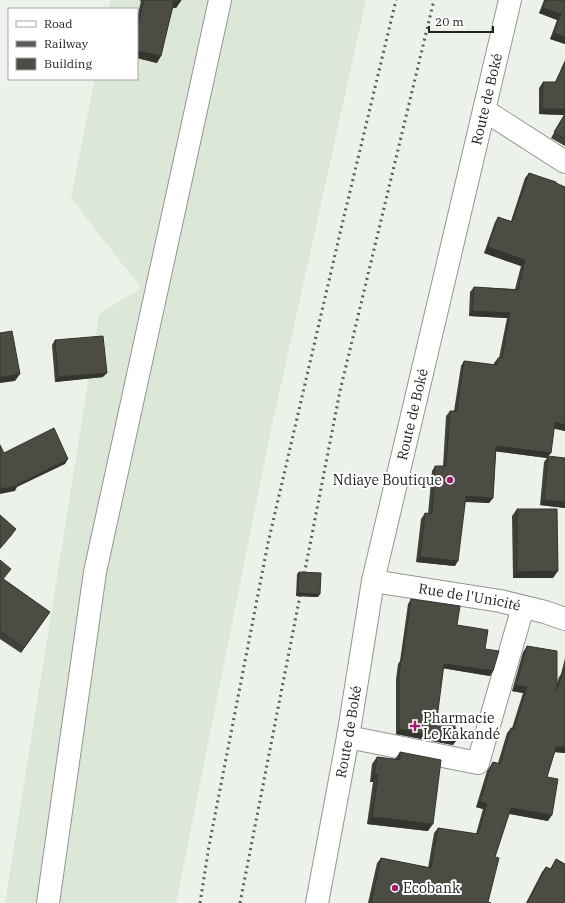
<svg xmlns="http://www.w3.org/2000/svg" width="565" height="903" font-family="'IBM Plex Serif',serif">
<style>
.built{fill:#dce7d8}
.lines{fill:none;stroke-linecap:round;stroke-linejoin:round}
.minor-casing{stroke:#929790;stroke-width:24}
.major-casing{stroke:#929790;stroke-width:24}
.minor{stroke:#fff;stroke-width:22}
.major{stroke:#fff;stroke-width:22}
.rail{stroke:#595c58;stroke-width:3;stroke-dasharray:2 4;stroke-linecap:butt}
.wall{fill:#41413b}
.shaded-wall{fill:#353530}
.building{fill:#4c4c45;stroke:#353530}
.poi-dot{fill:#9f1c6d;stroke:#fff;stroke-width:1.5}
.labels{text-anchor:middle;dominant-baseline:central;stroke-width:4;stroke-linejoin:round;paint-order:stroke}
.street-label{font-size:14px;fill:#212320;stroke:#fff}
.poi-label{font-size:14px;fill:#212320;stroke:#fff;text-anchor:start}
</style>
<rect width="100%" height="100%" fill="#ecf1ea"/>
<path class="built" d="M111 0H366L271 430 176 903H5L99 314 141 288 71 198 95 79H137V9H109Z"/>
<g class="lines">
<g class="minor-casing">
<g id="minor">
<path d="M484 110 565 162"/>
<path id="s1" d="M373 581 500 601 545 612 565 619"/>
<path d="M348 737 478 763 523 607"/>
<path d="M48 903 95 572 220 0"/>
</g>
</g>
<g class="major-casing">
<g id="major">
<path id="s2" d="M317 903 348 737 373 581 510 0"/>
</g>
</g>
<use href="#minor" class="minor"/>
<use href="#major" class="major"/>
<g class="rail">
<path d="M200 903 209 846 268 543 341 229 396 0"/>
<path d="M240 903 340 391 434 0"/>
</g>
</g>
<g class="wall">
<path d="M139 0H181L180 2 176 8H173L157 63 137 58V18L141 1Z"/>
<path d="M544 0H565V44L550 39 557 20 539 13Z"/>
<path d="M565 60V146L551 138 564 115 539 114V88L543 82H555Z"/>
<path d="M529 173 565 187V431L554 428 548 456 565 508 540 505 544 462 547 458 496 451 493 498 489 503 465 502 455 566 416 562 421 519 425 513 428 514 432 471 435 466H443L446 416 450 411H454L461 366 464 361 494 365V363L498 358H499L507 318 469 316 470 292 474 287 515 289 521 266 484 253 495 222 498 217 511 221 525 178Z"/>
<path d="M55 340 103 377 55 382 52 345Z"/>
<path d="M517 509 553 578H513L512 516Z"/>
<path d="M0 560 4 579 50 612 21 653 0 639Z"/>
<path d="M299 572 318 597 296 596 297 574Z"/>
<path d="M411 599 457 625 485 649 493 671 490 676 443 668 436 726 453 745 396 734V679L398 664 400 661 408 604Z"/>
<path d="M527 646 557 683 559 677 561 674 565 658V753L555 752 547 777 548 821 509 814 495 857 488 902 491 903H368L377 863 381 858 428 868 434 833 438 828 476 834 483 809 476 807 487 771 493 762 498 763 507 733 511 728H512L523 693 512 691 523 652Z"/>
<path d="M400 752 428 831 367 824 373 782H370L372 764 377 757 395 759Z"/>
<path d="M556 859 564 903H526L542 872 546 867 550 869Z"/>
</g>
<g class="shaded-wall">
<path d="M174 1 180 2 176 8 170 7Z"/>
<path d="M543 8 561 14 557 20 539 13Z"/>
<path d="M554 33 565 37V44L550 39Z"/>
<path d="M137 51 161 56 157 63 137 58Z"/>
<path d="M542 109H565V113L564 115 539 114Z"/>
<path d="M488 247 525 260 521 266 484 253Z"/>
<path d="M472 311 510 313 507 318 469 316Z"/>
<path d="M107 373 103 377 55 382 58 377Z"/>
<path d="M20 374 15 381 0 383V377Z"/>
<path d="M555 422 565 425V431L551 428Z"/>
<path d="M496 446 551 453 547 458 492 451Z"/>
<path d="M68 459 65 464 17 487 15 491 0 494V489L18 484Z"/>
<path d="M466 496 493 498 489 503 462 501Z"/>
<path d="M544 500 565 502V508L540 505Z"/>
<path d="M16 529 12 535 0 549V548Z"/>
<path d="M420 557 458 561 455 566 416 562Z"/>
<path d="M558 571 553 578H513L517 572Z"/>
<path d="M298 593 320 594 318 597 296 596Z"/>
<path d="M444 664 493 671 490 676 441 668Z"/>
<path d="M516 685 527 687 523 693 512 691Z"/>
<path d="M399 729 456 741 453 745 396 734Z"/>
<path d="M556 747H565V753L553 752Z"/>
<path d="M374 775H378L373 782H370Z"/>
<path d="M480 801 487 804 483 809 476 807Z"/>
<path d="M511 808 552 815 548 821 507 813Z"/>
<path d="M372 817 433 824 428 831 367 824Z"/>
</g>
<g class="building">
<path d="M144 0H181L180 2 174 1 161 56 137 51V31Z"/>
<path d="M546 0H565V37L554 33 561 14 543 8Z"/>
<path d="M565 63V109H542L543 82H556Z"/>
<path d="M565 114V139L554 132Z"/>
<path d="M529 173 556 182V183L565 187V425L555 422 551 453 496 446 493 498 466 496 458 561 420 557 425 513 432 514 435 466H446L450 411H457L464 361 497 365 498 358H502L510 313 472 311 474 287 518 290 525 260 488 247 498 217 512 222Z"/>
<path d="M12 331 20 374 0 377V333Z"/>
<path d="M103 336 107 373 58 377 55 340Z"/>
<path d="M54 428 68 459 18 484V486L0 489V445L4 453Z"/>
<path d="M548 456 565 458V502L544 500Z"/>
<path d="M517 509H557L558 571 517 572Z"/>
<path d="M0 515 16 529 0 548Z"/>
<path d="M0 560 11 569 3 579 50 612 24 648 0 631Z"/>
<path d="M299 572 321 573 320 594 298 593Z"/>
<path d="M411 599 460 606 457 625 488 630 485 649 499 651 493 671 444 664 436 726H455L456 741 399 729V674L401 660H402Z"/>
<path d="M527 646 557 651V690L563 672H564L565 669V747H556L547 777 558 779 552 815 511 808 495 857 499 858 488 902 491 903H371L381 858 431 868 438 828 478 834 487 804 480 801 491 766 493 762 500 764 511 728 514 729 527 687 516 685Z"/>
<path d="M400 752 441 760 433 824 372 817 378 775H374L377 757 400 760Z"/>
<path d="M556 859 565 864V901L564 903H527L546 867 551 869Z"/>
</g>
<g class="poi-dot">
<circle cx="450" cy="480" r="4"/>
<path d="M413 720h4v4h4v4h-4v4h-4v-4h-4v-4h4z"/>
<circle cx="395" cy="888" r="4"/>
</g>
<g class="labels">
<g class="street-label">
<text stroke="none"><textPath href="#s2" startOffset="822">Route de Boké</textPath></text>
<text stroke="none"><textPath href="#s2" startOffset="498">Route de Boké</textPath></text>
<text stroke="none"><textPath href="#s1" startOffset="98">Rue de l'Unicité</textPath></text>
<text stroke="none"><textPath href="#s2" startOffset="174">Route de Boké</textPath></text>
</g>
<g class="poi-label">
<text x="442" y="480" text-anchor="end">Ndiaye Boutique</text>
<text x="423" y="718">Pharmacie<tspan x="423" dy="16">Le Kakandé</tspan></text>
<text x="403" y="888">Ecobank</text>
</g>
</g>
<rect x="8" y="8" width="130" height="72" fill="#ffffff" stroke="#a6a7a6"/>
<rect x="16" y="21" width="20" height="6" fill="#ffffff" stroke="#a6a7a6"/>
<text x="44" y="28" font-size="12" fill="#212320">Road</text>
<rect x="16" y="41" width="20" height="6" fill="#595c58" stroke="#a6a7a6"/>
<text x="44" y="48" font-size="12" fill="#212320">Railway</text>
<rect x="16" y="58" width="20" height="12" fill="#4c4c45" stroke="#a6a7a6"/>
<text x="44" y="68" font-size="12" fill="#212320">Building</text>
<path d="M429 26v6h64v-6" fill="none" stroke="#212320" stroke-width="2"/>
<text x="435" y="26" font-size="12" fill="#212320" stroke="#ffffff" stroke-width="3" paint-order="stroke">20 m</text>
</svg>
